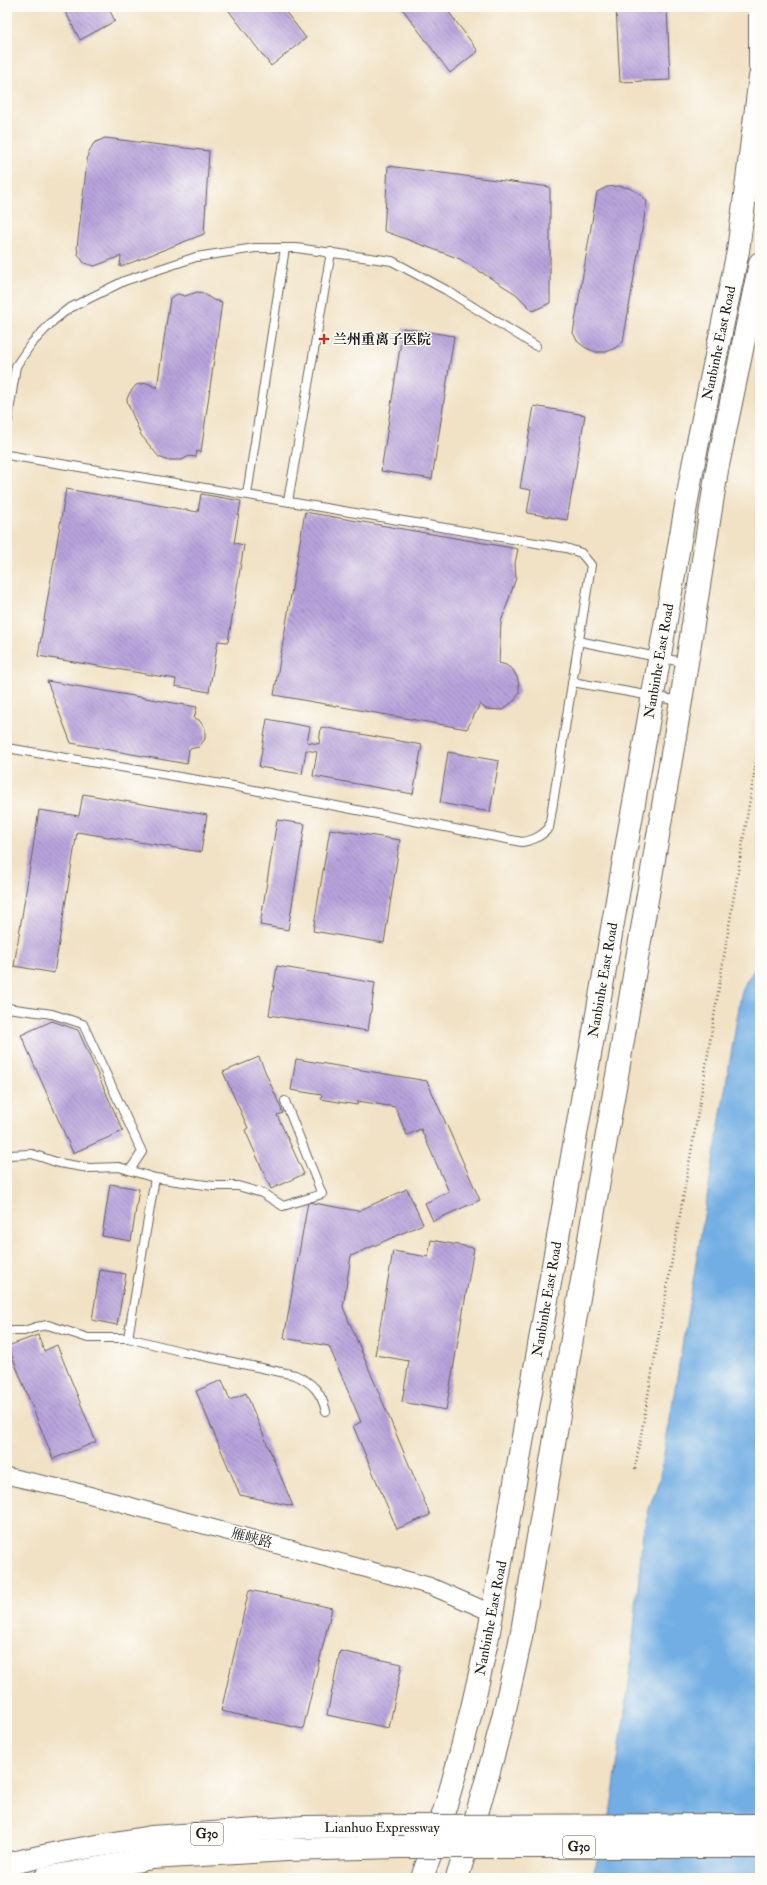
<svg xmlns="http://www.w3.org/2000/svg" width="767" height="1885" font-family="'IM FELL Double Pica','Noto Serif SC',serif">
<style>
.water{fill:#72aee3;stroke:#476580}
.building{fill:url(#building-back-hatch)}
.lines{fill:none;stroke-linecap:round;stroke-linejoin:round}
.lane-casing{stroke:#676157;stroke-width:10}
.street-casing{stroke:#676157;stroke-width:18}
.secondary-casing{stroke:#676157;stroke-width:24}
.highway-casing{stroke:#676157;stroke-width:24}
.path{stroke:#676157;stroke-width:2.5;stroke-dasharray:1 3;stroke-linecap:butt}
.lane{stroke:#fff;stroke-width:8}
.street{stroke:#fff;stroke-width:16}
.secondary{stroke:#fff;stroke-width:22}
.highway{stroke:#fff;stroke-width:22}
.highway-bridge-casing{stroke:#676157;stroke-width:24;stroke-linecap:butt}
.highway-bridge{stroke:#fff;stroke-width:22}
.poi-dot{fill:#c8321e;stroke:#fdfcf7;stroke-width:1.5}
.labels{text-anchor:middle;dominant-baseline:central;stroke-width:3;stroke-linejoin:round;paint-order:stroke}
.shield{fill:#fdfcf7;stroke:#605f5e;stroke-width:1}
.shield-label{font-size:13px;font-weight:bold;fill:#1c1c1c}
.poi-label{font-size:14px;font-weight:bold;fill:#1c1c1c;stroke:#fdfcf7;text-anchor:start}
.street-label{font-size:14px;fill:#1c1c1c;stroke:#fdfcf7}
</style>
<defs>
<pattern id="building-back-hatch" width="6" height="6" patternUnits="userSpaceOnUse"><rect width="6" height="6" fill="#b8a3dc"/><path d="M-1 5l2 2M0 0l6 6M5-1l2 2" fill="none" stroke="#9584b2"/></pattern>
</defs>
<rect width="100%" height="100%" fill="#fdfcf7"/>
<filter id="ink" filterUnits="userSpaceOnUse"><feTurbulence type="fractalNoise" baseFrequency=".025" numOctaves="2"/><feDisplacementMap in="SourceGraphic" scale="8" xChannelSelector="R" yChannelSelector="G"/><feConvolveMatrix kernelMatrix="1 2 1 2 8 2 1 2 1" color-interpolation-filters="sRGB"/></filter>
<filter id="wash" filterUnits="userSpaceOnUse"><feTurbulence type="fractalNoise" baseFrequency=".012" numOctaves="4" result="noise"/><feDisplacementMap in="SourceGraphic" scale="16" xChannelSelector="R" yChannelSelector="G"/><feGaussianBlur stdDeviation="0.9" result="paint"/><feColorMatrix in="noise" values="0 0 0 0 0 0 0 0 0 0 0 0 0 0 0 0 0 1.4 0 .05"/><feComposite in="paint" operator="in"/></filter>
<g filter="url(#wash)">
<rect width="100%" height="100%" fill="#f1e2c5"/>
<path class="water" d="M760 961V1878H592L610 1815 629 1684 643 1532 650 1506 660 1478 741 995 746 982Z"/>
<g id="blocks">
<g class="building">
<path d="M63 7H108L115 21 80 40Z"/>
<path d="M226 7H282L306 38 271 66Z"/>
<path d="M401 7H445L478 51 450 73Z"/>
<path d="M616 7H667L670 80 620 82Z"/>
<path d="M105 138 209 151 204 234 120 267 121 256 95 266 84 263 78 254 77 248 88 153 94 143Z"/>
<path d="M388 166 550 187V303L533 311 516 294 460 259 384 231Z"/>
<path d="M618 186 629 188 639 193 647 201 623 342 615 348 606 352H596L586 348 578 342 573 333 597 192 607 187Z"/>
<path d="M197 292 203 293 213 300 222 302 201 452 197 451 196 457 189 456 182 460H166L159 457 141 435 128 404 127 399 129 394 136 385 147 383 157 388 170 298 178 294 185 296Z"/>
<path d="M403 328 454 336 432 479 381 471Z"/>
<path d="M534 406 585 415 567 520 527 513 531 490 520 488Z"/>
<path d="M66 489 198 512 201 494 241 501 234 543 244 545 228 642 218 641 209 692 175 686 176 679 38 656Z"/>
<path d="M305 512 518 549 515 563 516 578 501 622 499 663 506 665 513 670 517 677 519 685V693L515 700 502 710 486 709 480 704 467 729 274 695Z"/>
<path d="M47 681 197 707 194 718 199 720 205 728V739L199 747 189 749 187 764 71 743Z"/>
<path d="M267 719 310 727 307 742 319 744 321 727 422 745 413 794 313 776 317 752 306 750 302 774 259 767Z"/>
<path d="M448 752 499 761 490 812 440 803Z"/>
<path d="M83 794 207 815 201 852 77 832 54 973 14 966 39 810 79 816Z"/>
<path d="M277 820 305 824 288 930 260 925Z"/>
<path d="M330 829 400 840 384 943 313 931Z"/>
<path d="M277 966 375 983 368 1031 269 1015Z"/>
<path d="M52 1021 78 1030 123 1131 73 1153 21 1035Z"/>
<path d="M259 1057 283 1113 277 1115 304 1174 271 1189 245 1130 248 1128 223 1072Z"/>
<path d="M296 1059 427 1081 480 1200 433 1221 425 1203 449 1192 421 1129 407 1135 395 1107 358 1101 357 1105 321 1099 322 1095 291 1090Z"/>
<path d="M110 1184 139 1189 131 1241 102 1236Z"/>
<path d="M407 1189 423 1224 351 1256 343 1307 430 1515 397 1529 353 1426 361 1422 329 1346 284 1338 308 1202 358 1211Z"/>
<path d="M431 1240 474 1248 446 1410 402 1402 409 1361 375 1355 393 1251 428 1257Z"/>
<path d="M100 1270 126 1274 117 1325 92 1320Z"/>
<path d="M38 1335 44 1351 57 1345 96 1442 53 1459 8 1346Z"/>
<path d="M222 1380 230 1400 246 1393 293 1506 240 1495 196 1391Z"/>
<path d="M249 1590 332 1608 303 1729 221 1711Z"/>
<path d="M340 1651 402 1664 389 1728 327 1715Z"/>
</g>
</g>
</g>
<g filter="url(#ink)">
<use href="#blocks" fill-opacity="0" stroke="#676157" stroke-width="1"/>
<g class="lines">
<g class="lane-casing">
<g id="lane">
<path d="M7 425 16 366 31 344 53 321 68 309 124 281 196 257 255 248H296L392 261 446 290 536 346"/>
<path d="M7 455 566 548 581 553 591 565 549 828C540 837 534 840 522 842L233 786 7 748"/>
<path d="M247 494 285 248"/>
<path d="M288 501 331 252"/>
<path d="M578 641 687 663"/>
<path d="M572 682 680 701"/>
<path d="M7 1008 52 1014 83 1024 142 1152 130 1170"/>
<path d="M7 1155 32 1154 59 1163 89 1168 119 1167 155 1178 213 1186H238L262 1193 283 1206 322 1194 285 1101"/>
<path d="M7 1331H24L36 1327 48 1325 88 1338H128L184 1352 295 1375C313 1383 321 1392 326 1411"/>
<path d="M128 1338 155 1178"/>
</g>
</g>
<g class="street-casing">
<path id="street" d="M7 1476 71 1490 430 1586 492 1613"/>
</g>
<g class="secondary-casing">
<g id="secondary">
<path d="M760 7V66"/>
<path d="M422 1878C451 1797 472 1715 489 1631L693 466 738 251 760 77"/>
<path d="M457 1878C483 1799 504 1719 521 1637L681 701 717 470 760 263"/>
</g>
</g>
<g class="highway-casing">
<g id="highway">
<path d="M7 1864 67 1851 151 1837 305 1827 409 1826"/>
<path d="M45 1878 152 1858 287 1850 398 1847"/>
</g>
</g>
<path class="path" d="M635 1469 701 1096 760 738"/>
<use href="#lane" class="lane"/>
<use href="#street" class="street"/>
<use href="#secondary" class="secondary"/>
<use href="#highway" class="highway"/>
<g class="highway-bridge-casing">
<g id="highway-bridge">
<path d="M409 1826 760 1825"/>
<path d="M398 1847H760"/>
</g>
</g>
<use href="#highway-bridge" class="highway-bridge"/>
</g>
</g>
<path class="poi-dot" d="M322 333h4v4h4v4h-4v4h-4v-4h-4v-4h4z"/>
<g class="labels">
<g class="shield">
<rect x="191" y="1823" width="32" height="22" rx="3"/>
<rect x="563" y="1836" width="32" height="22" rx="3"/>
</g>
<g class="shield-label">
<text x="207" y="1834">G30</text>
<text x="579" y="1847">G30</text>
</g>
<g class="poi-label">
<text x="333" y="339">兰州重离子医院</text>
</g>
<g class="street-label">
<text transform="translate(719 343) rotate(-78)">Nanbinhe East Road</text>
<text transform="translate(659 661) rotate(-80)">Nanbinhe East Road</text>
<text transform="translate(603 980) rotate(-80)">Nanbinhe East Road</text>
<text transform="translate(547 1299) rotate(-80)">Nanbinhe East Road</text>
<text transform="translate(252 1538) rotate(15)">雁峡路</text>
<text transform="translate(491 1618) rotate(-79)">Nanbinhe East Road</text>
<text x="382" y="1827">Lianhuo Expressway</text>
</g>
</g>
<rect width="767" height="1885" fill="none" stroke="#fdfcf7" stroke-width="24"/>
</svg>
